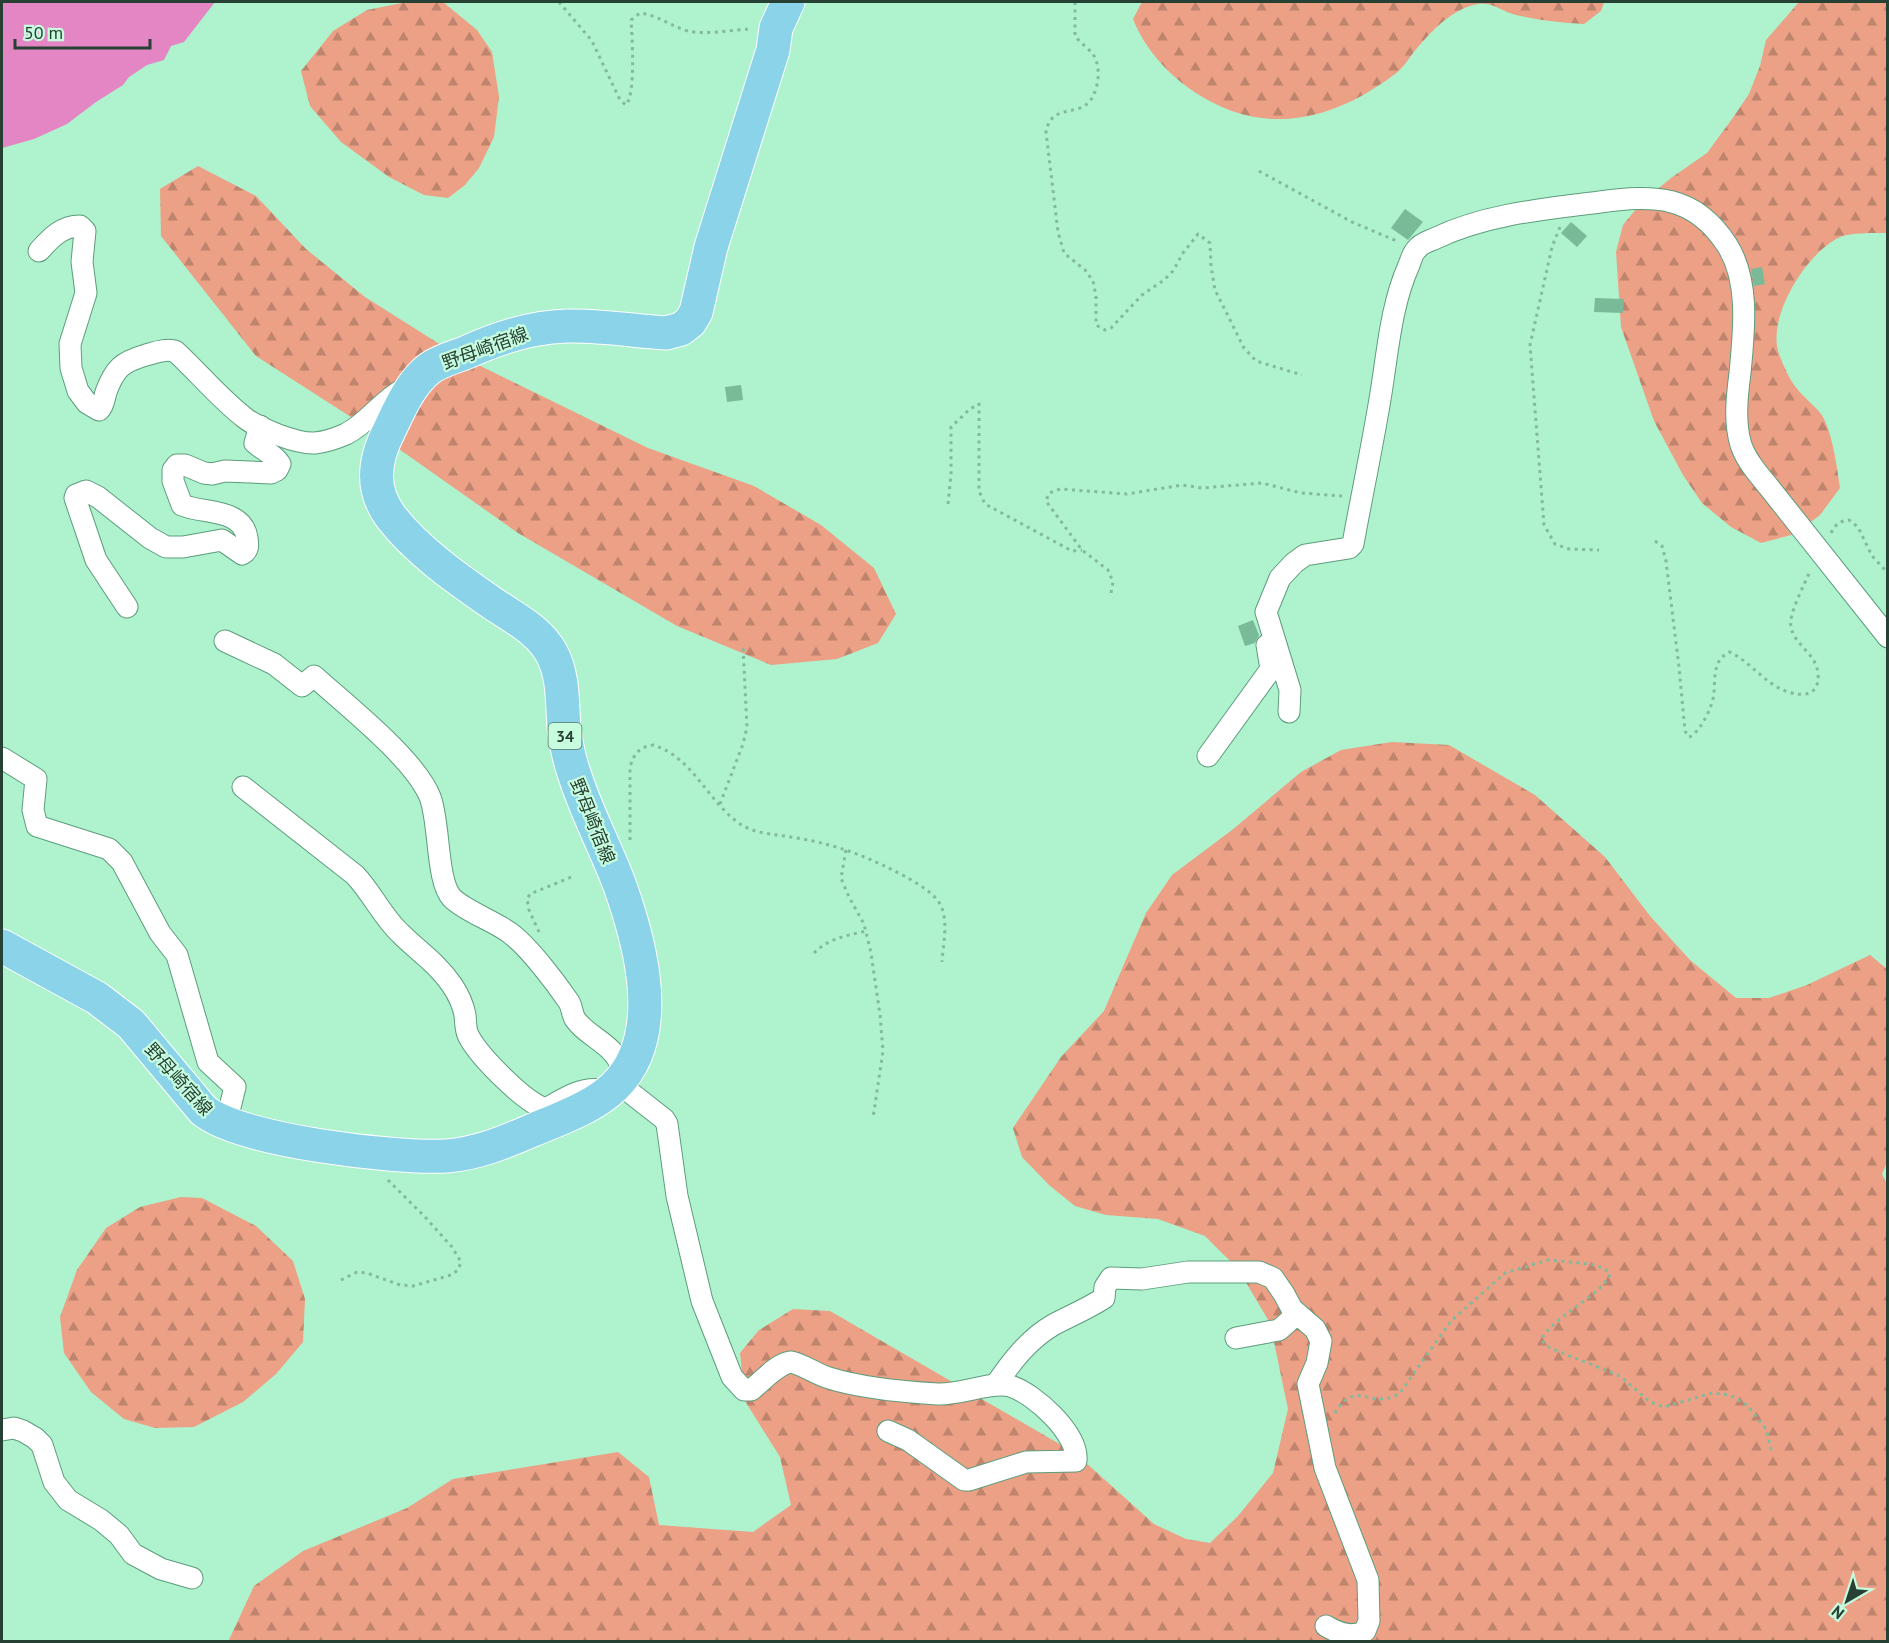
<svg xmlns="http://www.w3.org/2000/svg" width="1889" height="1643" font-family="'PT Sans','Noto Sans JP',sans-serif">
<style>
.forest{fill:url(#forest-firs)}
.water{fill:#e485c4}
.building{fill:#79ba98}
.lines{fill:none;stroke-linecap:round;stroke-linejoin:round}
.minor-casing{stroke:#5c9d7c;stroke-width:23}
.primary-casing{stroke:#fff;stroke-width:35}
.path{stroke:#83b99c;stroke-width:3;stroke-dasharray:3 4.5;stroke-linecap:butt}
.minor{stroke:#fff;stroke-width:21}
.primary{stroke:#8bd3e8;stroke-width:33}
.labels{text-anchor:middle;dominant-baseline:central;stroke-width:4.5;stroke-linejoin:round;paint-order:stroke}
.shield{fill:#c7fcdf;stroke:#567967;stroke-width:1.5}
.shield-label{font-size:16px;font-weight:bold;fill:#264133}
.street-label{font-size:18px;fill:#264133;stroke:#c7fcdf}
</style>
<defs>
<pattern id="forest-firs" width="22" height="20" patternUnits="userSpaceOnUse" patternTransform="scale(1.5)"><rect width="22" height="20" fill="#eca085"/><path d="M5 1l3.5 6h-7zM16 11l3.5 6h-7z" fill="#bf846d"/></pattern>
</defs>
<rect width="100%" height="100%" fill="#aff2ce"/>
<g class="forest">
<path d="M407 2H443L477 30 492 52 499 97 494 137 479 168 465 185 448 198 424 195 389 177 341 142 310 106 301 71 333 31 367 10Z"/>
<path d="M1142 2H1604L1601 11 1584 24C1561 23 1538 20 1516 15 1500 11 1492 0 1473 5 1448 12 1429 34 1413 53 1408 60 1402 69 1395 74 1330 123 1260 138 1190 89 1165 71 1144 47 1133 19Z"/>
<path d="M1799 2H1887V233C1875 233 1849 232 1838 238 1806 254 1766 318 1779 354 1783 365 1790 381 1798 390 1805 399 1817 407 1823 417 1833 436 1837 467 1840 488L1820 515 1795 534 1761 543 1731 527 1702 503 1683 475 1654 421 1621 327 1616 252 1623 225 1641 203 1671 178 1707 153 1732 119 1749 94 1760 66 1766 40Z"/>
<path d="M198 166 256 196 306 249 365 297 452 352 648 448 754 486 821 525 874 568 896 614 878 643 837 659 771 665 677 626 518 533 382 437 256 356 161 236 160 189Z"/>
<path d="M1392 742 1449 745 1535 795 1605 857 1650 916 1690 960 1736 998H1769L1807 985 1870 955 1887 969 1888 1160 1882 1174 1888 1187 1887 1641 228 1642 254 1586 303 1551 407 1508 453 1479 618 1452 649 1477 659 1525 753 1532 791 1505 780 1457 745 1401 740 1353 759 1330 793 1309 830 1311 1075 1453 1154 1524 1186 1539 1210 1543 1238 1516 1273 1473 1288 1409 1270 1323 1238 1269 1205 1236 1158 1219 1106 1215 1075 1206 1049 1185 1022 1157 1013 1128 1061 1057 1104 1011 1146 913 1172 875 1232 830 1301 772 1341 750Z"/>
<path d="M181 1197 202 1198 256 1226 293 1261 305 1299 303 1342 276 1374 243 1402 194 1427 155 1428 124 1419 91 1392 64 1353 60 1317 77 1270 106 1228 140 1207Z"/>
</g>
<path class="water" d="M2 2H215L184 42 171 46 164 60 147 65 129 77 123 85 96 102 67 124 34 139 2 148Z"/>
<g class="building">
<path d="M1405 209 1423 222 1408 240 1391 228Z"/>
<path d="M1571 222 1587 236 1577 247 1561 233Z"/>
<path d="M1762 267 1765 284 1754 286 1751 269Z"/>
<path d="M1595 298 1624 299 1623 313 1594 312Z"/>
<path d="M741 385 743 400 727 402 725 387Z"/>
<path d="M1253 620 1259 635 1255 643 1245 646 1238 626Z"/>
</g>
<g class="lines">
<g class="minor-casing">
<g id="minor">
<path d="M39 251C50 239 61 226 80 226L85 231 82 262 86 293 70 344 71 368 78 391 87 403 99 410C104 405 104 399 106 392 115 368 122 362 146 355 157 352 164 349 175 351 199 373 220 399 245 418 259 429 297 444 315 443 325 442 337 438 346 434 368 423 382 400 404 389"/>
<path d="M127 607 96 560 75 498 76 495 86 491 98 497 150 538 166 547H183L222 540 242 554C249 550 248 545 247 538 243 508 203 514 182 505L173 481V470L177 465H185L204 473 212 474 225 471 271 473 277 470 280 464C274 454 264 451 255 443L260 426"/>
<path d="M225 641 274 664 302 686 314 676C346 705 415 759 430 797 440 822 436 881 452 898 465 911 494 921 510 933 529 947 556 983 569 1002 572 1007 572 1014 575 1019 585 1034 605 1041 615 1055 620 1061 622 1070 623 1076"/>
<path d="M1289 712 1290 690 1266 612 1280 578 1294 563 1305 555 1349 548 1353 544C1362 494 1373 443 1381 393 1388 350 1391 305 1409 265 1411 260 1413 252 1417 249 1421 243 1430 241 1436 238 1486 214 1545 209 1600 202 1654 195 1694 194 1727 245 1750 281 1744 331 1740 373 1737 396 1734 422 1741 445 1746 460 1758 474 1768 486L1888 637"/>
<path d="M1208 756 1271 669 1267 645"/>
<path d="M2 758 36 779 33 810 37 826 109 849 122 862 160 933 177 955 208 1062 235 1087 226 1123"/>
<path d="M243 787 355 875C372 893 382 916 400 933 418 951 438 964 452 985 458 994 463 1004 465 1015 466 1023 465 1030 469 1037 480 1057 525 1103 546 1109 563 1099 581 1087 601 1090"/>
<path d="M618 1083 664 1119 667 1124 677 1196 702 1301 732 1377 744 1390H751C763 1381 776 1364 791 1362 804 1365 816 1374 829 1378 861 1388 904 1392 938 1394 959 1395 993 1381 1010 1386 1034 1393 1079 1434 1076 1461L1026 1462 969 1480H964L908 1440 888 1431"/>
<path d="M1236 1338 1279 1330 1297 1314"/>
<path d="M997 1383C1012 1361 1029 1339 1053 1325 1070 1316 1087 1309 1104 1298L1105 1287 1111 1278 1142 1279 1188 1272H1259L1273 1278 1284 1294 1292 1309 1315 1329 1321 1341 1317 1363 1308 1384 1325 1468 1368 1580 1369 1621 1365 1631C1352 1639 1338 1633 1326 1626"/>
<path d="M2 1430 14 1428 23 1431 35 1438 42 1445 54 1482 68 1500 101 1520 119 1535 133 1554 161 1569 192 1578"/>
</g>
</g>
<g class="primary-casing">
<path id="primary" d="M2 946 97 998 131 1024 203 1110C239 1141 398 1159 447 1156 486 1153 519 1135 555 1121 576 1112 597 1103 614 1087 666 1037 641 945 620 886 606 848 586 812 574 773 569 759 566 743 564 728 562 703 564 677 552 654 540 631 516 619 495 605 459 580 418 552 391 517 370 489 374 460 389 431 399 410 410 383 430 368 440 361 454 357 465 353 497 338 532 327 567 326 600 325 633 331 666 333L681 329 690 322 696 312 711 247 773 50 776 28 788 2"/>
</g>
<g class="path">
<path d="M559 2 592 41 620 100 626 105C636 93 632 37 631 20L640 13C660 16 670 26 688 31 705 35 732 30 750 29"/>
<path d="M1075 2V36C1081 44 1093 51 1096 60 1099 69 1099 79 1096 88 1087 124 1052 98 1046 132L1058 232 1064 253 1085 270 1093 281 1096 296V325L1105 330 1111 328 1142 295 1164 280 1173 271 1183 253 1198 234 1210 243 1211 266 1215 290 1244 348 1256 361 1302 375"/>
<path d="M1259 171 1352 222 1399 242"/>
<path d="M1560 227 1552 247 1530 345 1544 525 1555 544 1569 549 1599 550"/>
<path d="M948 504 951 474V427L970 409 979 404V491L985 504 1072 551 1082 550"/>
<path d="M1831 533C1835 525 1839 521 1849 520L1858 527 1872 556 1888 573"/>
<path d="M1655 541 1662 546 1666 561 1679 667 1685 731 1689 737C1700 733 1713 706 1714 693 1715 677 1713 659 1730 652 1750 662 1764 682 1783 690 1799 697 1820 698 1818 674 1817 654 1794 645 1791 627 1788 614 1805 584 1810 571"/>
<path d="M1111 593 1113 582 1108 570 1082 550 1046 501 1049 493 1060 489 1127 494 1182 485 1202 488 1262 483 1301 493 1342 496"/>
<path d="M720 804 743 744 747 727 743 647"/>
<path d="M630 840V767C634 754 639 747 653 745 693 757 707 801 740 824 757 835 777 834 797 838 839 845 871 858 908 878 918 884 934 893 940 904 949 921 943 944 942 962"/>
<path d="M846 850 841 878 849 897 864 924 871 953 880 1015 883 1051 873 1118"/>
<path d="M539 932 529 910 527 899 530 894 574 876"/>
<path d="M814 953C829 938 846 936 866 931"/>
<path d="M341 1280 357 1272 367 1273 400 1285 413 1286 451 1275 458 1270 461 1262 452 1247 425 1217 388 1180"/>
<path d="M1335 1413C1356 1377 1370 1412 1400 1393L1451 1321 1505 1273 1548 1260 1590 1264 1604 1268 1610 1274C1605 1293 1553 1316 1541 1340L1550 1348 1620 1376 1650 1402 1664 1407 1712 1393 1730 1395 1747 1405 1766 1429 1772 1453"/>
</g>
<use href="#minor" class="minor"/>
<use href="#primary" class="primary"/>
</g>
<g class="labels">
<rect class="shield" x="548.5" y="723" width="33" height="26" rx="4.5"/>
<g class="shield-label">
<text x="565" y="736">34</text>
</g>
<g class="street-label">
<text transform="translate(485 348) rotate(-20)">野母崎宿線</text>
<text transform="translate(593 821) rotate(68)">野母崎宿線</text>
<text transform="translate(179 1079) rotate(48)">野母崎宿線</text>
</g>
</g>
<rect width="1889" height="1643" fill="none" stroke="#264133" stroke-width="6"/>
<g transform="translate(1847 1601) rotate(219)" stroke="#c7fcdf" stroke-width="4.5" paint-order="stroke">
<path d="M0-4.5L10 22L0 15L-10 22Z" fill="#264133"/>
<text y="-9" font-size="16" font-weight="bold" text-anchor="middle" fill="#264133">N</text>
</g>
<path d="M15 39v9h135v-9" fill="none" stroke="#264133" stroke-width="3"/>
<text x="24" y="39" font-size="18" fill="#264133" stroke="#c7fcdf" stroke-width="4.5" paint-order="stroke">50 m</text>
</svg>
